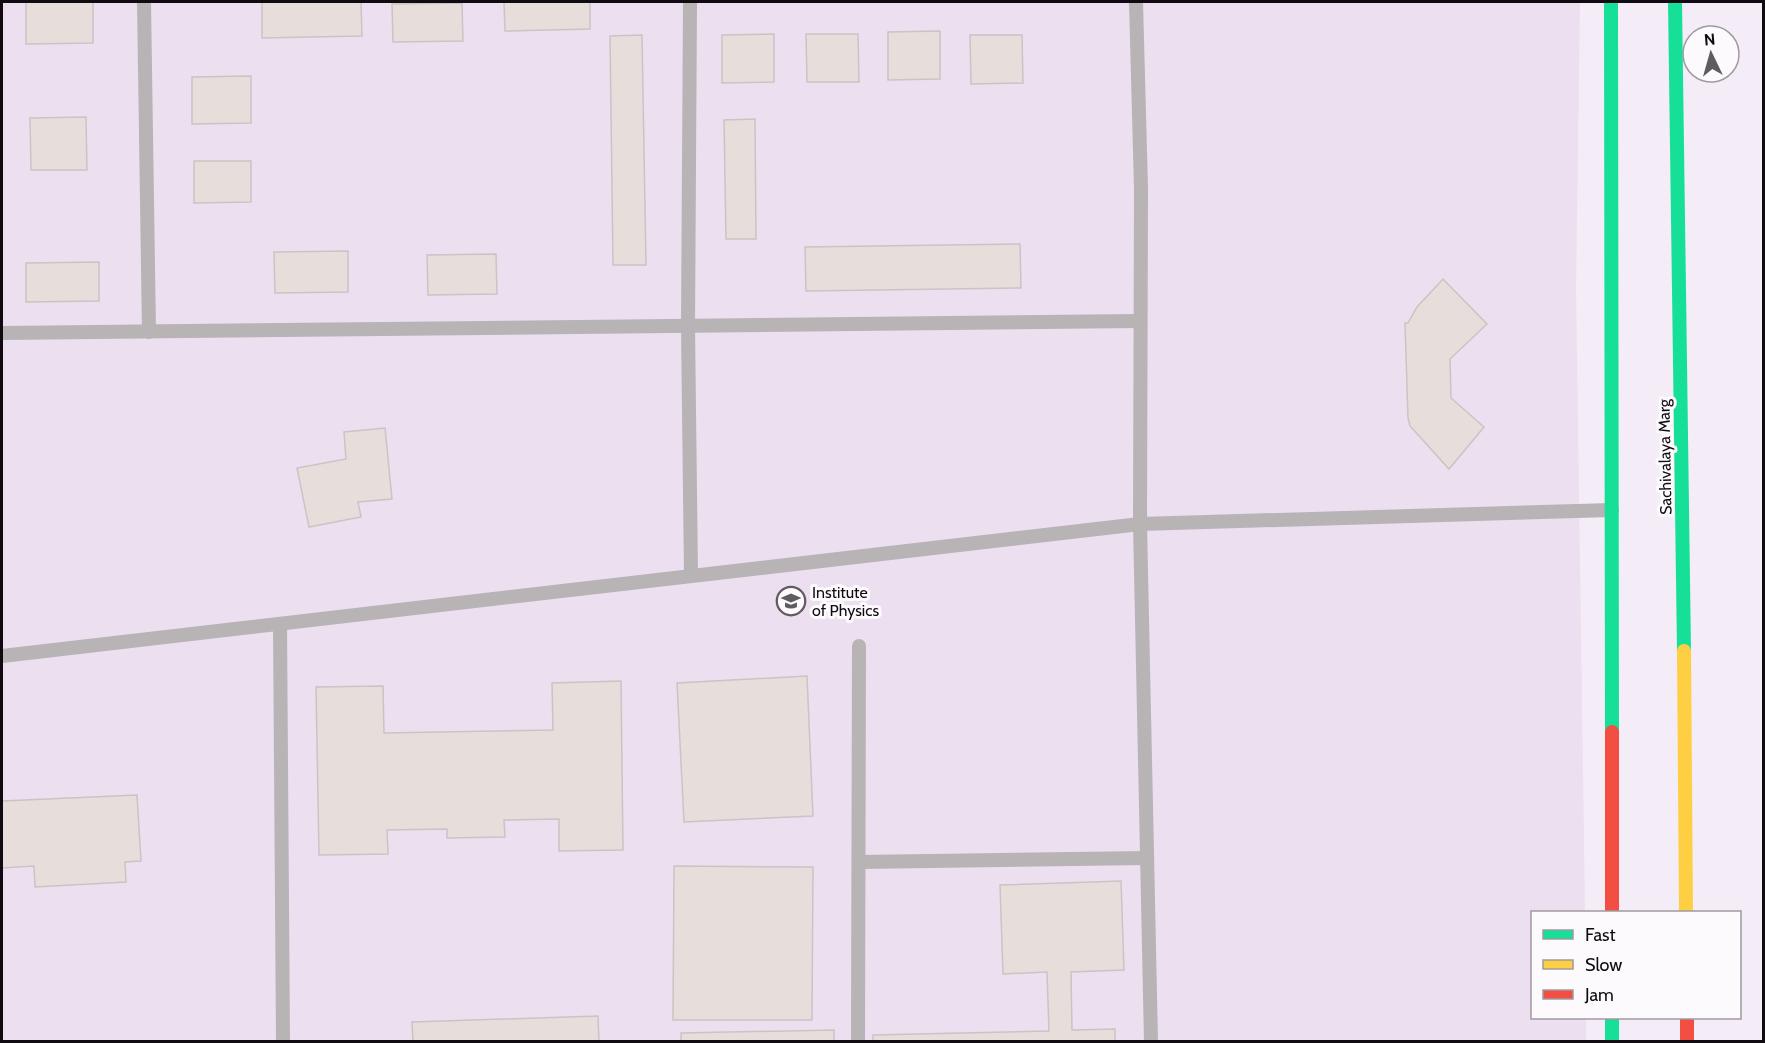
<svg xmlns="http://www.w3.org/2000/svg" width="1765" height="1043" font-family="Cabin,sans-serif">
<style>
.built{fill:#ecdfef}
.building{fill:#e7ddda;stroke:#cac4c5;stroke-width:1.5}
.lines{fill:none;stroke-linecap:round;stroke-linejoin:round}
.lane{stroke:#b8b3b5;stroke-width:14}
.fast{stroke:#16e098;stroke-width:14}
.slow{stroke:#ffcf43;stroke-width:14}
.jam{stroke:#f24e42;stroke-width:14}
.labels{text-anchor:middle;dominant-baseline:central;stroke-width:6;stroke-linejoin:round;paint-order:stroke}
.street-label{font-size:16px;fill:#100b11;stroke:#fdfafd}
.poi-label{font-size:16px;fill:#100b11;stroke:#fdfafd;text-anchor:start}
</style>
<rect width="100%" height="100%" fill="#f4ecf6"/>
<path class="built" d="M2 2H1580L1576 289 1585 912H1532V1018H1586V1041L2 1042Z"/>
<g class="building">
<path d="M26 2H93V43L26 44Z"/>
<path d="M262 2H361L362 36 262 38Z"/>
<path d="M504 2H590V29L505 31Z"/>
<path d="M462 3 463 41 393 42 392 4Z"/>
<path d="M940 31V79L888 80V32Z"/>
<path d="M774 34V82L722 83V35Z"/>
<path d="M806 34H858L859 82H807Z"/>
<path d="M642 35 646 265H613L610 36Z"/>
<path d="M970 35H1022L1023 83 971 84Z"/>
<path d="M251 76V123L192 124V77Z"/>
<path d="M86 117 87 170H31L30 118Z"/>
<path d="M755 119 756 239H726L724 120Z"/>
<path d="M194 161H251V202L194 203Z"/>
<path d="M1020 244 1021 288 806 291 805 247Z"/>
<path d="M348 251V292L275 293 274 252Z"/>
<path d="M496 254 497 294 428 295 427 255Z"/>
<path d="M99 262V301L26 302V263Z"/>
<path d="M1443 279 1487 324 1450 359 1451 398 1484 427 1449 469 1410 426 1408 418 1405 323H1408L1417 307Z"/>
<path d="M385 428 392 499 358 502 361 517 309 527 297 468 346 459 344 432Z"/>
<path d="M807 676 813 816 684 822 677 683Z"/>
<path d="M621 681 623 850 559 851V819L504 820 505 837 447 838V829L387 830 388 854 319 855 316 687 383 686 384 733 553 730 552 683Z"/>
<path d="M137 795 141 861 125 862 126 882 35 887 34 866 2 868V801Z"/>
<path d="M674 866 813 867 812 1020H673Z"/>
<path d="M1121 881 1124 970 1071 972 1072 1030 1115 1029V1042H873V1035L1049 1031 1047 972 1003 974 1000 885Z"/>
<path d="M598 1016 599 1042H413L412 1022Z"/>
<path d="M834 1030V1042H681V1033Z"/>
</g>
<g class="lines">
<g class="lane">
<path d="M144 2 149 332"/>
<path d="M690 2 688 327 691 575"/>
<path d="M1136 2 1141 189 1140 524 1151 1042"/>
<path d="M2 333 1140 321"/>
<path d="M280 624 283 1042"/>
<path d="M2 656 1140 524 1612 510"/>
<path d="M859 862 1147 858"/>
<path d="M858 1042 859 646"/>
</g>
<g class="fast">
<path d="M1611 2 1612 732"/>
<path d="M1675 2 1684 651"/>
<path d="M1612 1018V1042"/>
</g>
<path class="slow" d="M1684 651 1686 912"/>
<g class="jam">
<path d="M1612 732V912"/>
<path d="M1687 1018V1042"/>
</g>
</g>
<defs>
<g id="university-ring" transform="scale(1.5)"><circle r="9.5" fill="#fdfafd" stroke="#605a61" stroke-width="1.5"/><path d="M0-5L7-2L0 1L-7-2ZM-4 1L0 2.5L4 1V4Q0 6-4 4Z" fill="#605a61"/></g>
</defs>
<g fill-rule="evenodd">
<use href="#university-ring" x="791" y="601"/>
</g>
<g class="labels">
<g class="street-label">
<text transform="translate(1665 457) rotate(-91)">Sachivalaya Marg</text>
</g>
<g class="poi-label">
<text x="812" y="592">Institute<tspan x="812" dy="18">of Physics</tspan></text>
</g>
</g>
<rect width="1765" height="1043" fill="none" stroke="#100b11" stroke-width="6"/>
<rect x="1531" y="911" width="210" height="108" fill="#fdfafd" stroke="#9e9a9f" stroke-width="1.5"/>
<rect x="1543" y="930" width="30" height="9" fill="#16e098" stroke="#9e9a9f" stroke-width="1.5"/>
<text x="1585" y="941" font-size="18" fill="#100b11">Fast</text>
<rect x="1543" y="960" width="30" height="9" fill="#ffcf43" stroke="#9e9a9f" stroke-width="1.5"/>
<text x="1585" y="971" font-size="18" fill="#100b11">Slow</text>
<rect x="1543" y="990" width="30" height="9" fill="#f24e42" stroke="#9e9a9f" stroke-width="1.5"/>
<text x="1585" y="1001" font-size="18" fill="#100b11">Jam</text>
<g transform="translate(1711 54) rotate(355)"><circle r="28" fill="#fdfafd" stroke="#9e9a9f" stroke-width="1.5"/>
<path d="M0-4.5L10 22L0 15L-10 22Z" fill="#605a61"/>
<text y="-9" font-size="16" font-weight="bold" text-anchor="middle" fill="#100b11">N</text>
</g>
</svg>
